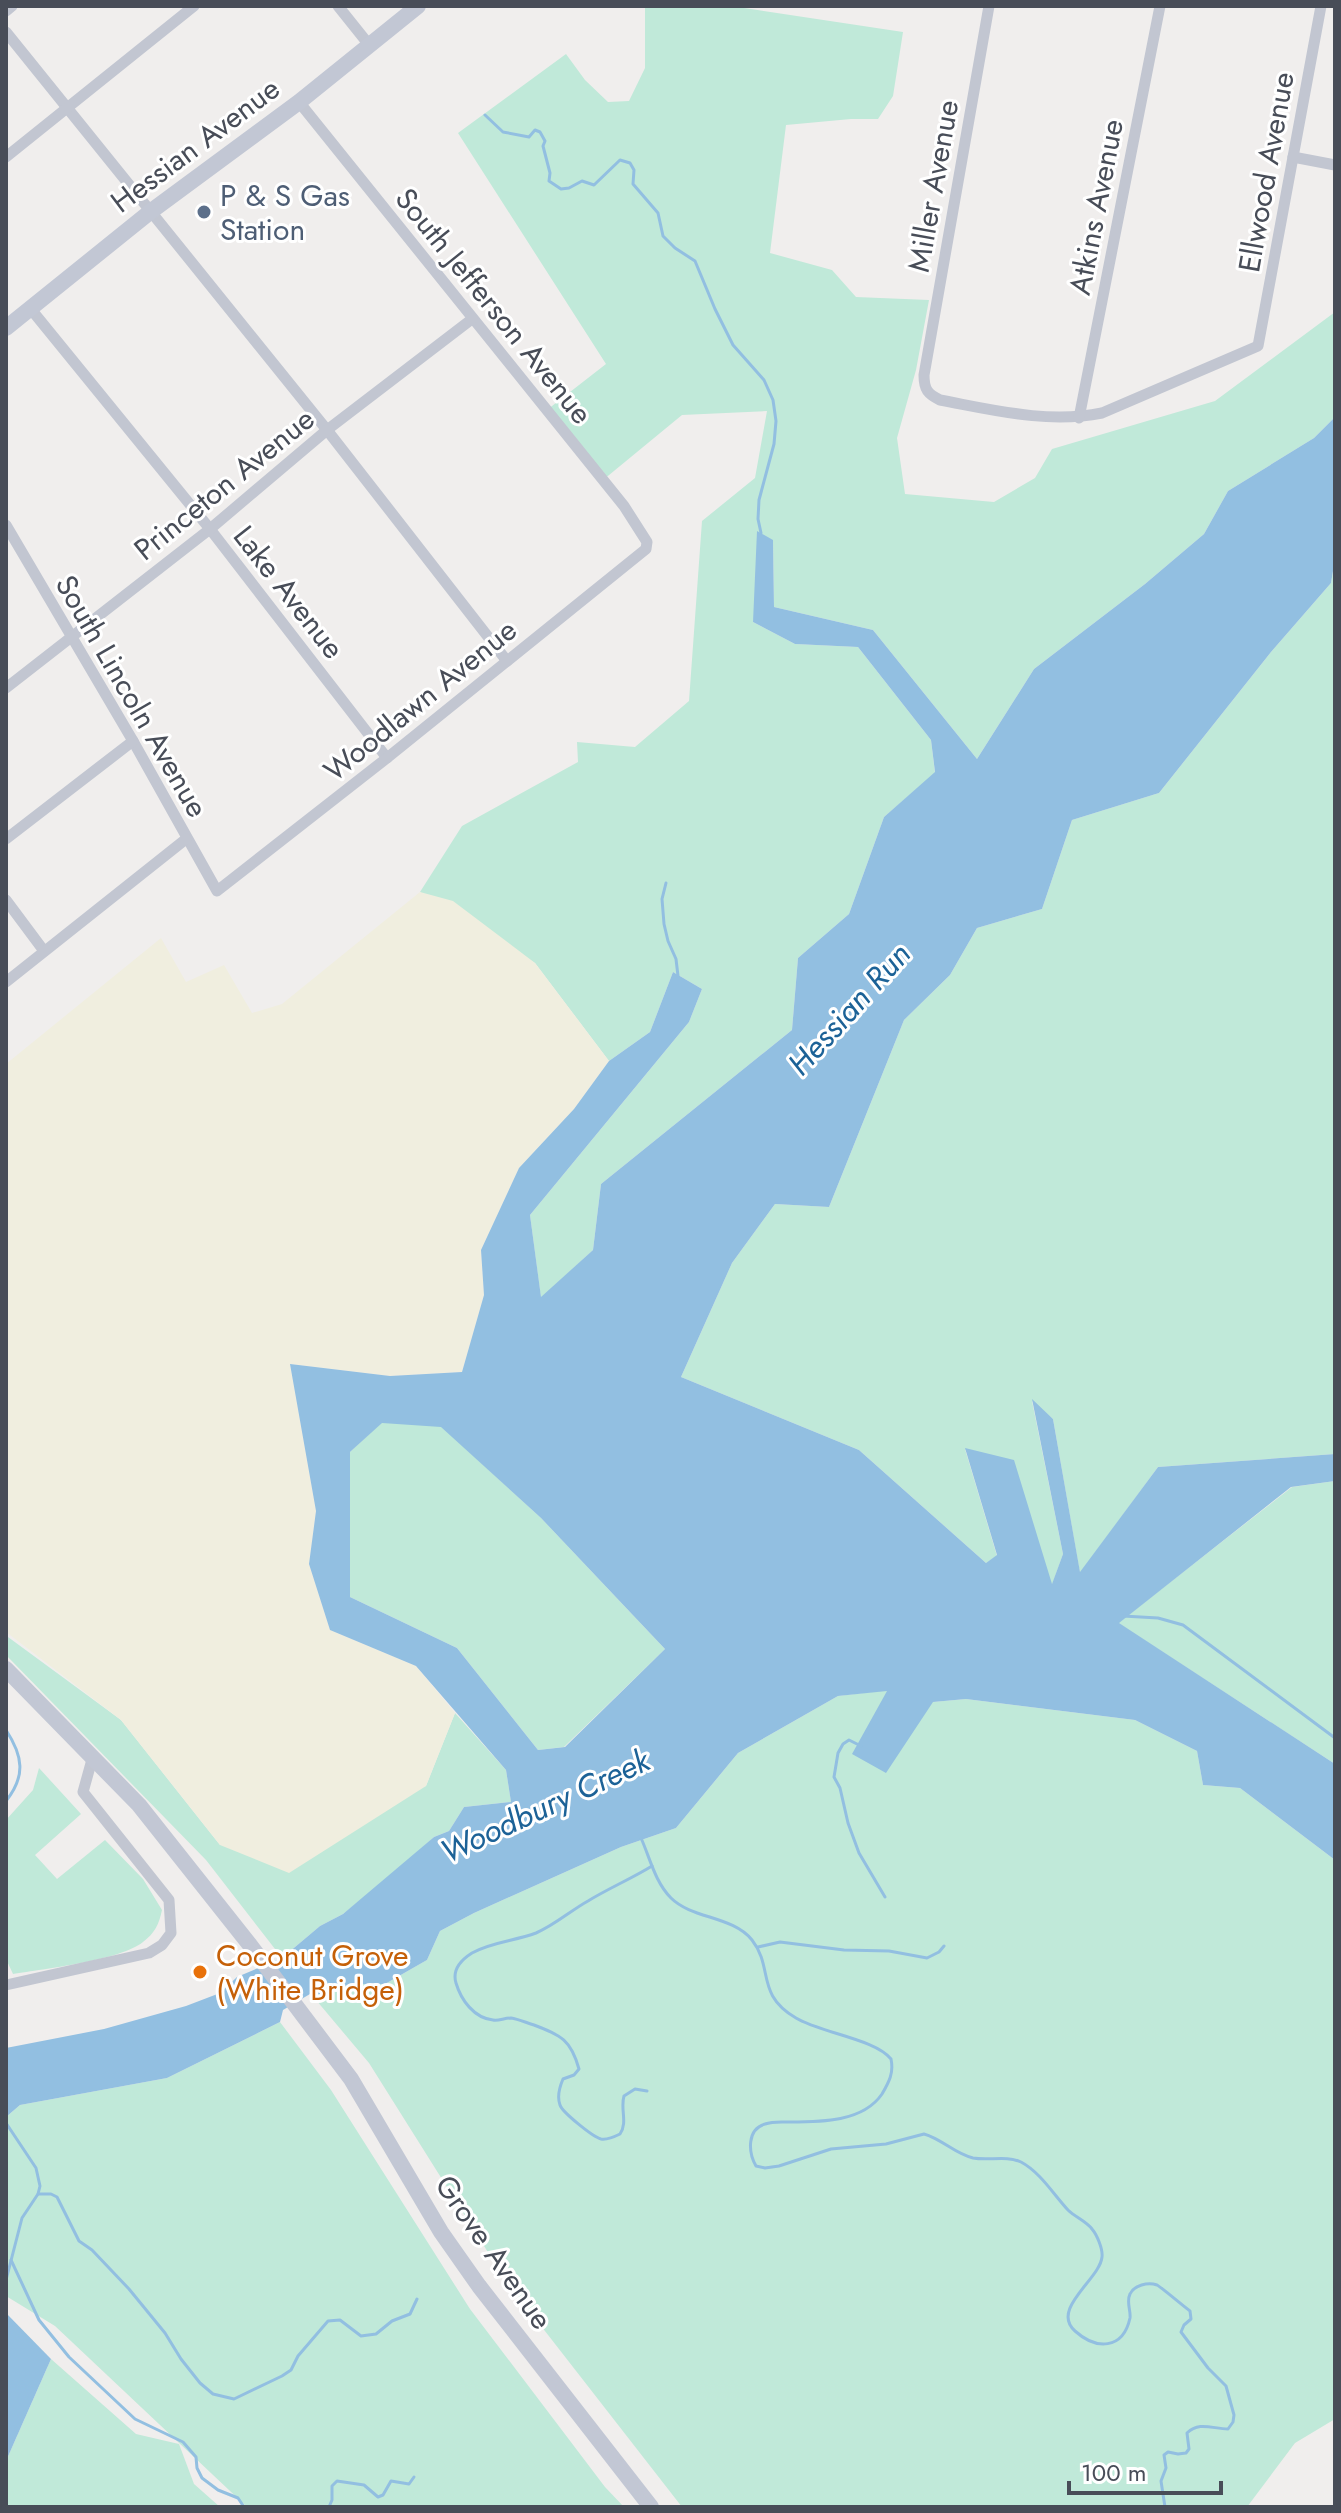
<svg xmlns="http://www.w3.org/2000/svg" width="1341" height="2513" font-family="Jost,sans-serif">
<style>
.green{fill:#c0e9d9}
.sand{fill:#f0eedf}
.water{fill:#92bfe1;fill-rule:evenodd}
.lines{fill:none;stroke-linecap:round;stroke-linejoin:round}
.stream{stroke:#92bfe1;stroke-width:3}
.street{stroke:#c2c6d1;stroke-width:11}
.secondary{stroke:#c2c7d4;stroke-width:16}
.service-dot{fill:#5c6f8a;stroke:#fff;stroke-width:3}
.food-dot{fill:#e8710a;stroke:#fff;stroke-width:3}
.labels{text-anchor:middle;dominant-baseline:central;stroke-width:6;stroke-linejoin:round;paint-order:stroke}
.street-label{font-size:30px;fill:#484d58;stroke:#fff}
.service-label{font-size:30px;fill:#4e5e75;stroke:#fff;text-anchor:start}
.food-label{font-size:30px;fill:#c56008;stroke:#fff;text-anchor:start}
.water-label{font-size:32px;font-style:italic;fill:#1c6297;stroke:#fff}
</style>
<rect width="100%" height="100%" fill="#f0eeed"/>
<g class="green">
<path d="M645 6H731L903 32 893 96 878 119H851L786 125 770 253 832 270 856 297 929 300 916 370 897 438 905 494 994 502 1035 478 1052 449 1215 401 1335 312V417L1314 438 1228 491 1204 534 1145 584 1034 669 977 759 873 630 774 607 773 540 753 622 795 644 858 647 931 740 935 773 884 817 849 914 798 958 792 1030 601 1184 593 1250 541 1298 530 1215 689 1022 702 989 673 972 650 1032 609 1061 535 963 420 892 462 826 578 762 577 742 635 747 689 701 702 521 755 478 767 411 682 415 603 480 543 413 606 364 458 133 566 54 585 80 608 102 629 101 645 68Z"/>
<path d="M1335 560V1454L1158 1467 1080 1573 1053 1419 1032 1401 1063 1554 1052 1585 965 1449 997 1556 986 1563 859 1450 681 1377 732 1263 775 1204 829 1207 904 1020 950 975 977 928 1042 909 1072 820 1159 793 1271 652 1331 583Z"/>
<path d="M382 1422 441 1426 541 1518 665 1649 564 1747 538 1750 457 1648 350 1597V1452Z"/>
<path d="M1335 1481V1764L1118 1623 1292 1487Z"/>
<path d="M6 1637H8L121 1720 220 1845 426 1786 455 1713 506 1770 511 1802 464 1807 449 1831 434 1837 392 1875 343 1914 320 1926 282 1958 206 1860 6 1655Z"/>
<path d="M888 1690 933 1702 966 1699 1135 1720 1197 1751 1203 1785 1240 1788 1335 1860V2419L1295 2443 1247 2507H682L506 2281 369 2063 311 1994H325L357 1984H385L427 1960 440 1931 474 1913 621 1847 676 1828 738 1753 838 1696Z"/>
<path d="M39 1768 81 1814 35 1855 57 1879 105 1840 143 1879 162 1910C159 1924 155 1933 143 1942 121 1960 44 1969 13 1974L6 1959V1820L33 1790Z"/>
<path d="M280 2022 331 2090 470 2309 605 2487 624 2507H247L55 2326 6 2296V2117L20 2105 167 2078Z"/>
<path d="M51 2359 136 2434 179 2444 194 2484 220 2507H6V2461Z"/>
</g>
<path class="sand" d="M420 892 453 901 535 963 609 1061 574 1109 519 1168 481 1250 484 1295 462 1372 390 1376 290 1364 316 1511 309 1564 330 1630 416 1666 455 1713 426 1786 289 1873 220 1845 121 1720 6 1632V1064L161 938 186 982 224 965 252 1013 282 1004Z"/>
<g class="water">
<path d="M1335 417V559L1331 583 1271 652 1159 793 1072 820 1042 909 977 928 950 975 904 1020 829 1207 775 1204 732 1263 681 1377 859 1450 986 1563 997 1555 965 1448 1014 1460 1052 1584 1063 1554 1032 1399 1053 1419 1080 1572 1158 1467 1335 1454V1481L1291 1487 1119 1623 1335 1764V1860L1240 1788 1203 1785 1197 1751 1135 1720 966 1699 933 1702 886 1773 852 1754 887 1691 838 1696 738 1753 676 1828 621 1847 474 1913 440 1931 427 1960 385 1984H357L325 1994H310L283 2010 280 2022 167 2078 20 2105 6 2117V2048L104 2029 186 2006 220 1993 237 1977 282 1958 320 1926 343 1914 434 1837 449 1831 464 1807 511 1802 506 1770 416 1666 330 1630 309 1564 316 1511 290 1364 390 1376 462 1372 484 1295 481 1250 519 1168 574 1109 609 1061 650 1032 673 972 702 989 689 1022 530 1215 541 1297 593 1250 601 1184 792 1030 798 958 849 914 884 817 935 772 931 740 858 647 795 644 753 622 757 531 773 540 774 607 873 630 977 759 1034 669 1145 584 1204 534 1228 491 1314 438ZM382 1423 441 1427 541 1518 665 1649 565 1747 538 1750 457 1648 350 1597V1452Z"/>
<path d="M6 2313 51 2359 6 2461Z"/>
</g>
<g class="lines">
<g class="stream">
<path d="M485 115 503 132 529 137 535 130 540 132 545 141 543 146 550 173 549 181 561 189 569 188 582 181 594 185 620 160 630 163 634 170 633 184 658 213 663 236 675 248 695 261 715 309 733 345 764 380 773 400 776 421 774 444 759 500 758 519 761 533"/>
<path d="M666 883 662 899 664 924 668 941 676 959 678 976"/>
<path d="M1123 1616 1158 1618 1183 1625 1335 1738"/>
<path d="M6 1730C23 1756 26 1776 6 1801"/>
<path d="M861 1746 849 1740 843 1744 838 1753 834 1777 840 1788 848 1823 859 1853 885 1897"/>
<path d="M641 1838C650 1858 655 1882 671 1898 692 1919 733 1916 752 1940 774 1968 755 1994 796 2018 821 2033 875 2039 891 2059 894 2073 889 2082 882 2094 863 2122 821 2122 790 2122 782 2122 773 2121 765 2124 747 2129 748 2152 756 2166L765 2168 779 2166 831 2149 886 2144 924 2134C942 2139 955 2154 973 2158 989 2161 1006 2155 1021 2162 1040 2172 1054 2195 1068 2210 1075 2217 1086 2221 1092 2229 1097 2235 1103 2249 1102 2257 1100 2279 1050 2309 1075 2331 1096 2350 1123 2350 1130 2318 1131 2310 1126 2302 1130 2294 1134 2285 1148 2282 1157 2285 1161 2287 1183 2306 1190 2311L1191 2319 1184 2325 1181 2332 1208 2368 1226 2386 1234 2415 1233 2422 1228 2429C1213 2429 1199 2421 1187 2433L1189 2449 1186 2453 1178 2454 1168 2452 1164 2455 1166 2468 1161 2481 1165 2507"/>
<path d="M758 1947 780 1942 844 1950 889 1951 927 1958 939 1952 944 1946"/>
<path d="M647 2091 635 2089 624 2096C620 2109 628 2122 620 2134 614 2137 607 2140 601 2139 593 2137 562 2112 560 2105 557 2097 560 2086 563 2079L574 2075 579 2069C571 2040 561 2035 534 2025 527 2023 518 2019 511 2018 504 2018 499 2021 493 2020 474 2018 461 2000 456 1983 452 1970 461 1960 472 1953 491 1942 515 1941 536 1933 555 1925 570 1911 588 1901 609 1888 631 1879 652 1866"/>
<path d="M6 2123 36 2168 40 2186 38 2194 22 2218 6 2280"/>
<path d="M38 2194H51L57 2197 79 2241 92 2250 129 2289 165 2333 181 2359 200 2383 213 2394 234 2399 282 2376 291 2370 298 2356 328 2321 340 2320 361 2336 376 2334 392 2321 410 2314 417 2299"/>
<path d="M11 2260 39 2320 69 2357 135 2419 183 2442 196 2457 197 2468 202 2478 218 2490 238 2498 244 2507"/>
<path d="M290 2507H297"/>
<path d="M329 2507 332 2500V2486L337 2481 364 2485 378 2497 383 2495 391 2481 409 2484 414 2477"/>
</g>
<g class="street">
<path d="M338 6 370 46"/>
<path d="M989 6 924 375C924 390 928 394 940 400 994 410 1048 424 1102 413L1258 346 1321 6"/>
<path d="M6 11 12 6"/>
<path d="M6 32 327 430 507 661"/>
<path d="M6 157 194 6"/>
<path d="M1293 157 1335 165"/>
<path d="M30 308 210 529 387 758"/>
<path d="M1079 418 1160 6"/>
<path d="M6 525 133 741 217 891 387 758 646 549 647 542 624 506 299 102"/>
<path d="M6 688 210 529 327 430 472 319"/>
<path d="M6 839 133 741"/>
<path d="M6 900 44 951"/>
<path d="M6 982 186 839"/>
<path d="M6 1985 149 1953 162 1945 171 1933 169 1900 83 1792 93 1756"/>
</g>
<g class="secondary">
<path d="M6 328 150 212 299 102 418 6"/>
<path d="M6 1669 139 1805 250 1945 351 2079 441 2232 479 2286 651 2507"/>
</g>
</g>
<circle class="service-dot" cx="204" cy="212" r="8"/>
<circle class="food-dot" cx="200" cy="1972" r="8"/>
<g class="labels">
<g class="street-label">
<text transform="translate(195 145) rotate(-37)">Hessian Avenue</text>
<text transform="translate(1266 172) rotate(-80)">Ellwood Avenue</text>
<text transform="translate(933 186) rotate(-80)">Miller Avenue</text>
<text transform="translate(1096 207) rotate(-79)">Atkins Avenue</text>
<text transform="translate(494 306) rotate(51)">South Jefferson Avenue</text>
<text transform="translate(224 484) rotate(-39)">Princeton Avenue</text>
<text transform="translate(289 592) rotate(52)">Lake Avenue</text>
<text transform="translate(132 696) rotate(60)">South Lincoln Avenue</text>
<text transform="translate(420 700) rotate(-39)">Woodlawn Avenue</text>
<text transform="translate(494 2252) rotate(55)">Grove Avenue</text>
</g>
<g class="service-label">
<text x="220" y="195">P &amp; S Gas<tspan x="220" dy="34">Station</tspan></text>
</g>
<g class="food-label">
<text x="216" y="1955">Coconut Grove<tspan x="216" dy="34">(White Bridge)</tspan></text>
</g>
<g class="water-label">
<text transform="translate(849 1009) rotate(-48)">Hessian Run</text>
<text transform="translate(545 1806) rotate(-25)">Woodbury Creek</text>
</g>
</g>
<rect width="1341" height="2513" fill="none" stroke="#484d58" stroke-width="16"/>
<path d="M1069 2481v12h152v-12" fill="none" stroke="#484d58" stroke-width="4"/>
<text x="1081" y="2481" font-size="24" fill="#484d58" stroke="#ffffff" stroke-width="6" paint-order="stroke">100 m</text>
</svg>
